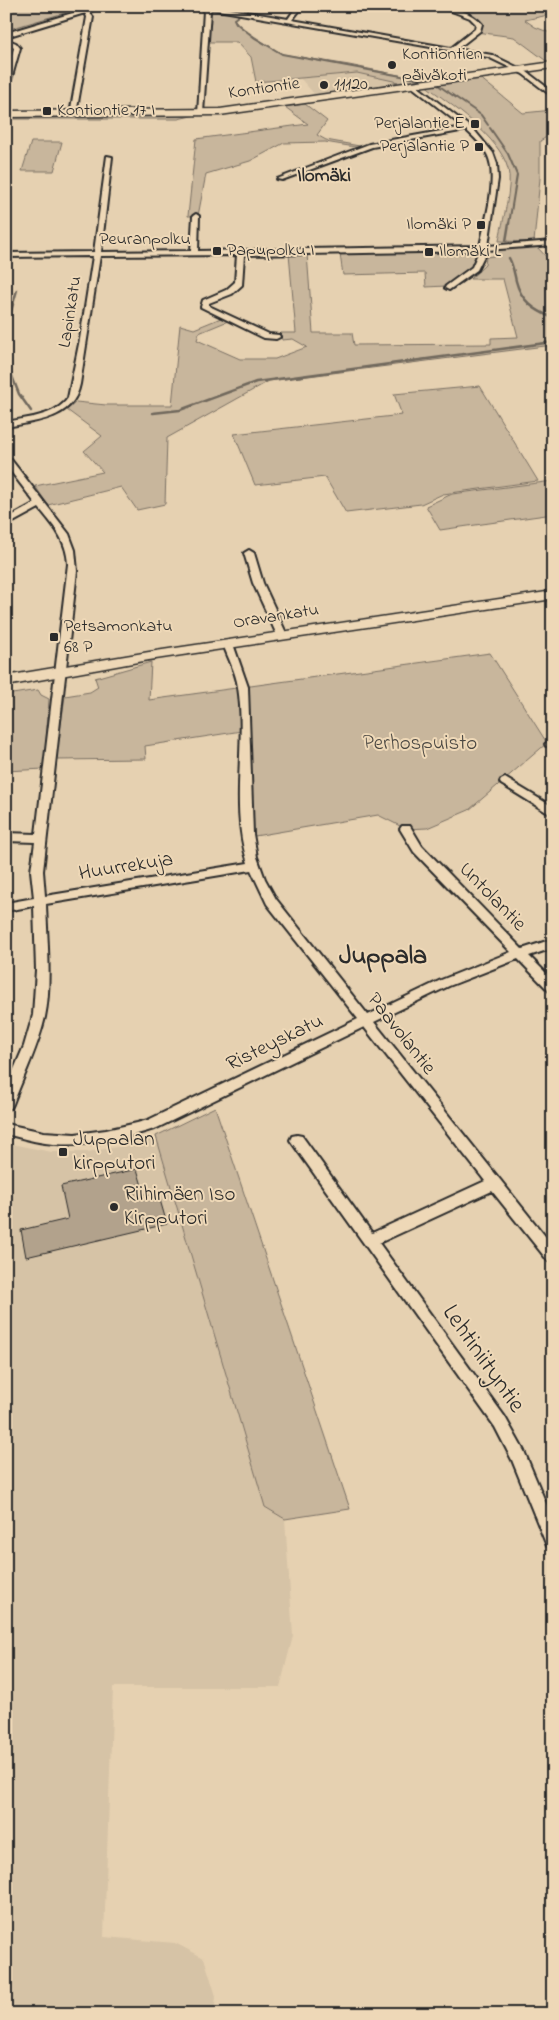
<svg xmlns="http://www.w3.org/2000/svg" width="559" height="2020" font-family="'Indie Flower',sans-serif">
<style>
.built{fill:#d6c3a6}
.green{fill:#c8b69c;stroke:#7a7064}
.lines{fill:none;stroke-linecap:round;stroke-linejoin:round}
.stream-far1{stroke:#6f675c;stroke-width:2}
.stream{stroke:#6f675c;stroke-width:2.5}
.building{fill:#b2a28c;stroke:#2b2b2b}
.street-casing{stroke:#2b2b2b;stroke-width:4}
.secondary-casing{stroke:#2b2b2b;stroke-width:3}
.street{fill:#eed8b7;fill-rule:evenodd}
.secondary{fill:#eed8b7;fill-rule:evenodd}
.poi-dot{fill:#2b2b2b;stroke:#eed8b7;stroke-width:2}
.labels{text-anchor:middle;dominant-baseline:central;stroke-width:4;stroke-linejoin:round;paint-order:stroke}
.far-poi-label{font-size:18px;fill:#2b2b2b;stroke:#eed8b7;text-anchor:start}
.far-street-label{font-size:18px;fill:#2b2b2b;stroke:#eed8b7}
.far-neighbourhood-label{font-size:19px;font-weight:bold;fill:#2b2b2b;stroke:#eed8b7}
.park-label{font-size:21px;fill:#4a4742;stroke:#eed8b7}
.street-label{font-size:21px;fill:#2b2b2b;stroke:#eed8b7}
.poi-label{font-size:21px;fill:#2b2b2b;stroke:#eed8b7;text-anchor:start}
.near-street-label{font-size:25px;fill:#2b2b2b;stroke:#eed8b7}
.district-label{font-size:26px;font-weight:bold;fill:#2b2b2b;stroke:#eed8b7}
</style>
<rect width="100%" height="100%" fill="#e6d1b1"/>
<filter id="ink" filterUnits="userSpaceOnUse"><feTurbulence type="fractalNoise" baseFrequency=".02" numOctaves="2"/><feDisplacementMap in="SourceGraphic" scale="10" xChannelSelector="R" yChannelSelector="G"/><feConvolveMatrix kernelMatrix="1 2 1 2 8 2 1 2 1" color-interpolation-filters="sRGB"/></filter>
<g filter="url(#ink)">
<g class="built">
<path d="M358 72 399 82 316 96 300 78Z"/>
<path d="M156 1136 265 1507 285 1519 293 1636 280 1687H113L104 1937 175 1943 204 1958 216 1996 214 2014H6V1143L52 1152H87L123 1146Z"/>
</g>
<g class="green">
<path d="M6 6H40L55 11 65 6H73L64 13 6 30Z"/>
<path d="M202 6H249L234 19 243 29 282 54 349 65 423 80 381 86 398 82 357 73 256 82 251 57 237 42H205L210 8Z"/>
<path d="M478 6H530L540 10 553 8V14L525 20 535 27 553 34V66L514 37 476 32 478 21 461 12 480 9Z"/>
<path d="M479 77 523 113 553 110V133L540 141V178L534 242 499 241C502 222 513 187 508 169 500 137 450 104 425 85Z"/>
<path d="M305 104 327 121 317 135 326 140 365 147 361 148 325 142 284 143 250 161 206 174 198 216H188L196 139 308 124 285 107Z"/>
<path d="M196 115 178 119H6V116Z"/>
<path d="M31 142H62L54 171H22Z"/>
<path d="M537 247 553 264V345L269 381 167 438 165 504 137 510 121 487 48 505 35 486 103 472 84 451 102 436 67 410 76 402 106 405H172L180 325 194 329 221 318 228 321 199 333 197 340 240 359H275L307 347 293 339 282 340 281 333H296L289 254H307L313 333H352L354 345 491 344V338L518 337 503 279H470L485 265 486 257 494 256V249Z"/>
<path d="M477 250 474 266 446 286 426 287 425 273 343 275 340 254Z"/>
<path d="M480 386 538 481 443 494 421 504 346 513 325 477 255 485 234 434 402 415 394 394Z"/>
<path d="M553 481V514L440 530 426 506 452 494Z"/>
<path d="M490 653 547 743 469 810 427 828 406 829 378 815 249 837 248 730 145 746 146 759 56 760 65 696 90 692 98 687 95 678 151 662 149 700Z"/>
<path d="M38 690 41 695 49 699 44 769 6 771V695Z"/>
<path d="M215 1107 350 1509 285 1519 265 1507 156 1136Z"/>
</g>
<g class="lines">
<g class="stream-far1">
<path d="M244 11 249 6"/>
<path d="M241 14 234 19 236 23 255 38 282 54 423 80"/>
<path d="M438 85 481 115 488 125"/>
<path d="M490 128 508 154 517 175 509 224"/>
</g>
<g class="stream">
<path d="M506 241 509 223"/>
<path d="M509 258C513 265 514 273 516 281 521 301 534 310 553 318"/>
<path d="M6 329 17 290"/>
<path d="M6 361 19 394 31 411"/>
<path d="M153 413 180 410 256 382 553 342"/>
</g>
</g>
<path class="building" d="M137 1169 145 1196 158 1193 167 1224 26 1257 21 1230 68 1219 61 1186Z"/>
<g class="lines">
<g class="street-casing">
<g id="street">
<path d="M96 6H105L89 12 93 17 76 114 73 116 70 114 87 17 85 13 6 37V33Z"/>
<path d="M199 6H213L288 19 297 6H303L292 20 451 48 475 29 476 24 470 18 438 6C454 6 472 13 482 24L480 31 457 49 492 55 527 72 553 92V97L523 74 488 57 212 9 210 11 203 113 198 114 204 10 206 8Z"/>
<path d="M405 6 383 11 374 7 375 6Z"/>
<path d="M6 39 16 43 20 48 9 87 6 89V76L14 48 6 43Z"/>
<path d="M413 83 474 130 493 153 497 164 498 179 488 246 553 241V245L487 250 477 270 449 290 445 288 446 286 472 267 479 251 244 255 242 285 232 294 209 303V306L269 334 279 335 280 337 276 339 264 338 201 307 203 300 226 290 235 282 237 255 100 256 80 384C73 420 36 421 6 427V422C26 418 56 416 68 398L80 339 93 256 6 257V253L94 252 107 156 112 157 101 252 191 251 193 216 196 214 199 216 198 251 480 246C485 221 499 177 487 154 482 145 474 137 466 130L372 147 282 180 277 179 369 144 463 127 411 86Z"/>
<path d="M6 456 9 457 69 534 75 550 77 571 43 871 45 896 248 863C229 807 247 745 238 687 236 672 228 658 223 644L228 641 233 644 248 687 253 834 257 857 265 879 276 899 368 1015 441 980 511 952 414 852 400 829 402 826H410L422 846 522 949 553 939V948L529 956 553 980V992L549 991 518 959 449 986 374 1022 553 1246V1263L548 1261 492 1191 379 1243 505 1417 524 1451 553 1520V1548L547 1546 512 1460 495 1427 290 1140 292 1136 297 1135 302 1136 372 1233 485 1181 364 1027 157 1128C121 1140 83 1148 45 1143 31 1141 19 1137 6 1134V1124L44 1132 75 1134 106 1130 137 1123 148 1120 358 1019 267 904 251 870 46 904C47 938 52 984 45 1017 38 1047 24 1075 13 1104L11 1108 6 1109V1088L24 1046 33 1015 36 970 34 906 6 911V903L34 898 31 871 35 842 6 841V833L36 834 68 564C67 540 53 525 39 508L6 526V519L35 503 6 465Z"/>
<path d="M249 550 254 553 263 583 287 635 285 637H279L277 635 253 583 244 553Z"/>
<path d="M550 741H553V747L546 746 545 744Z"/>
<path d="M505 778 553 807V816L501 784 500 782 501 780Z"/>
</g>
</g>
<g class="secondary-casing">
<g id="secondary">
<path d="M553 62V68L220 115 6 117V111L220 109Z"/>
<path d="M553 591V599L149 660 6 686V676L149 652Z"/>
</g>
</g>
<use href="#street" class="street"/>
<use href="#secondary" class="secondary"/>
</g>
</g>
<g class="poi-dot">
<circle cx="392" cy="65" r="5"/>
<circle cx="324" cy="85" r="5"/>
<rect x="42" y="106" width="10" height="10" rx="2.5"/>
<rect x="470" y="119" width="10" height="10" rx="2.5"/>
<rect x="474" y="142" width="10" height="10" rx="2.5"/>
<rect x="476" y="220" width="10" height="10" rx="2.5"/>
<rect x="212" y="246" width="10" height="10" rx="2.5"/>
<rect x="424" y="247" width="10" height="10" rx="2.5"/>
<rect x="49" y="632" width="10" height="10" rx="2.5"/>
<rect x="58" y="1147" width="10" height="10" rx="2.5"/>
<circle cx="114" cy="1207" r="5"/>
</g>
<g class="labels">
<g class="far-poi-label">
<text x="402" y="55">Kontiontien<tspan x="402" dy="21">päiväkoti</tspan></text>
<text x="334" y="85">11120</text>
<text x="57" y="111">Kontiontie 17 I</text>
<text x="465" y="124" text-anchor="end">Perjalantie E</text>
<text x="469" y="147" text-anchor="end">Perjalantie P</text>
<text x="471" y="225" text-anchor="end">Ilomäki P</text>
<text x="227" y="251">Papupolku I</text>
<text x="439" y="252">Ilomäki L</text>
<text x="64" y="627">Petsamonkatu<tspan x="64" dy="21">68 P</tspan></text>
</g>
<g class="far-street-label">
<text transform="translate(264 89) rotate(-8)">Kontiontie</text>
<text x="145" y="240">Peuranpolku</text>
<text transform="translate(71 312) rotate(-81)">Lapinkatu</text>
<text transform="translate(276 617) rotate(-9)">Oravankatu</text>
</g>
<g class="far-neighbourhood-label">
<text x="324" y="176">Ilomäki</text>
</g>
<g class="park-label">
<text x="420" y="744">Perhospuisto</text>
</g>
<g class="street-label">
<text transform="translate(126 867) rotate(-9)">Huurrekuja</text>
<text transform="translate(492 897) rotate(46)">Untolantie</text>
<text transform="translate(401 1034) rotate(52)">Paavolantie</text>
<text transform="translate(275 1043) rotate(-26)">Risteyskatu</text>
</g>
<g class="poi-label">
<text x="73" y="1140">Juppalan<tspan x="73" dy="24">kirpputori</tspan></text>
<text x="124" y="1195">Riihimäen Iso<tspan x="124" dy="24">Kirpputori</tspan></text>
</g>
<g class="near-street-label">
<text transform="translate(483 1359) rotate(55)">Lehtiniityntie</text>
</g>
<g class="district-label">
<text x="383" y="957">Juppala</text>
</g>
</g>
<rect width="559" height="2020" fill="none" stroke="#eed8b7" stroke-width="25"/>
<rect x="12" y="12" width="534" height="1995" fill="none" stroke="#2b2b2b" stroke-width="2" filter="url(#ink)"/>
</svg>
